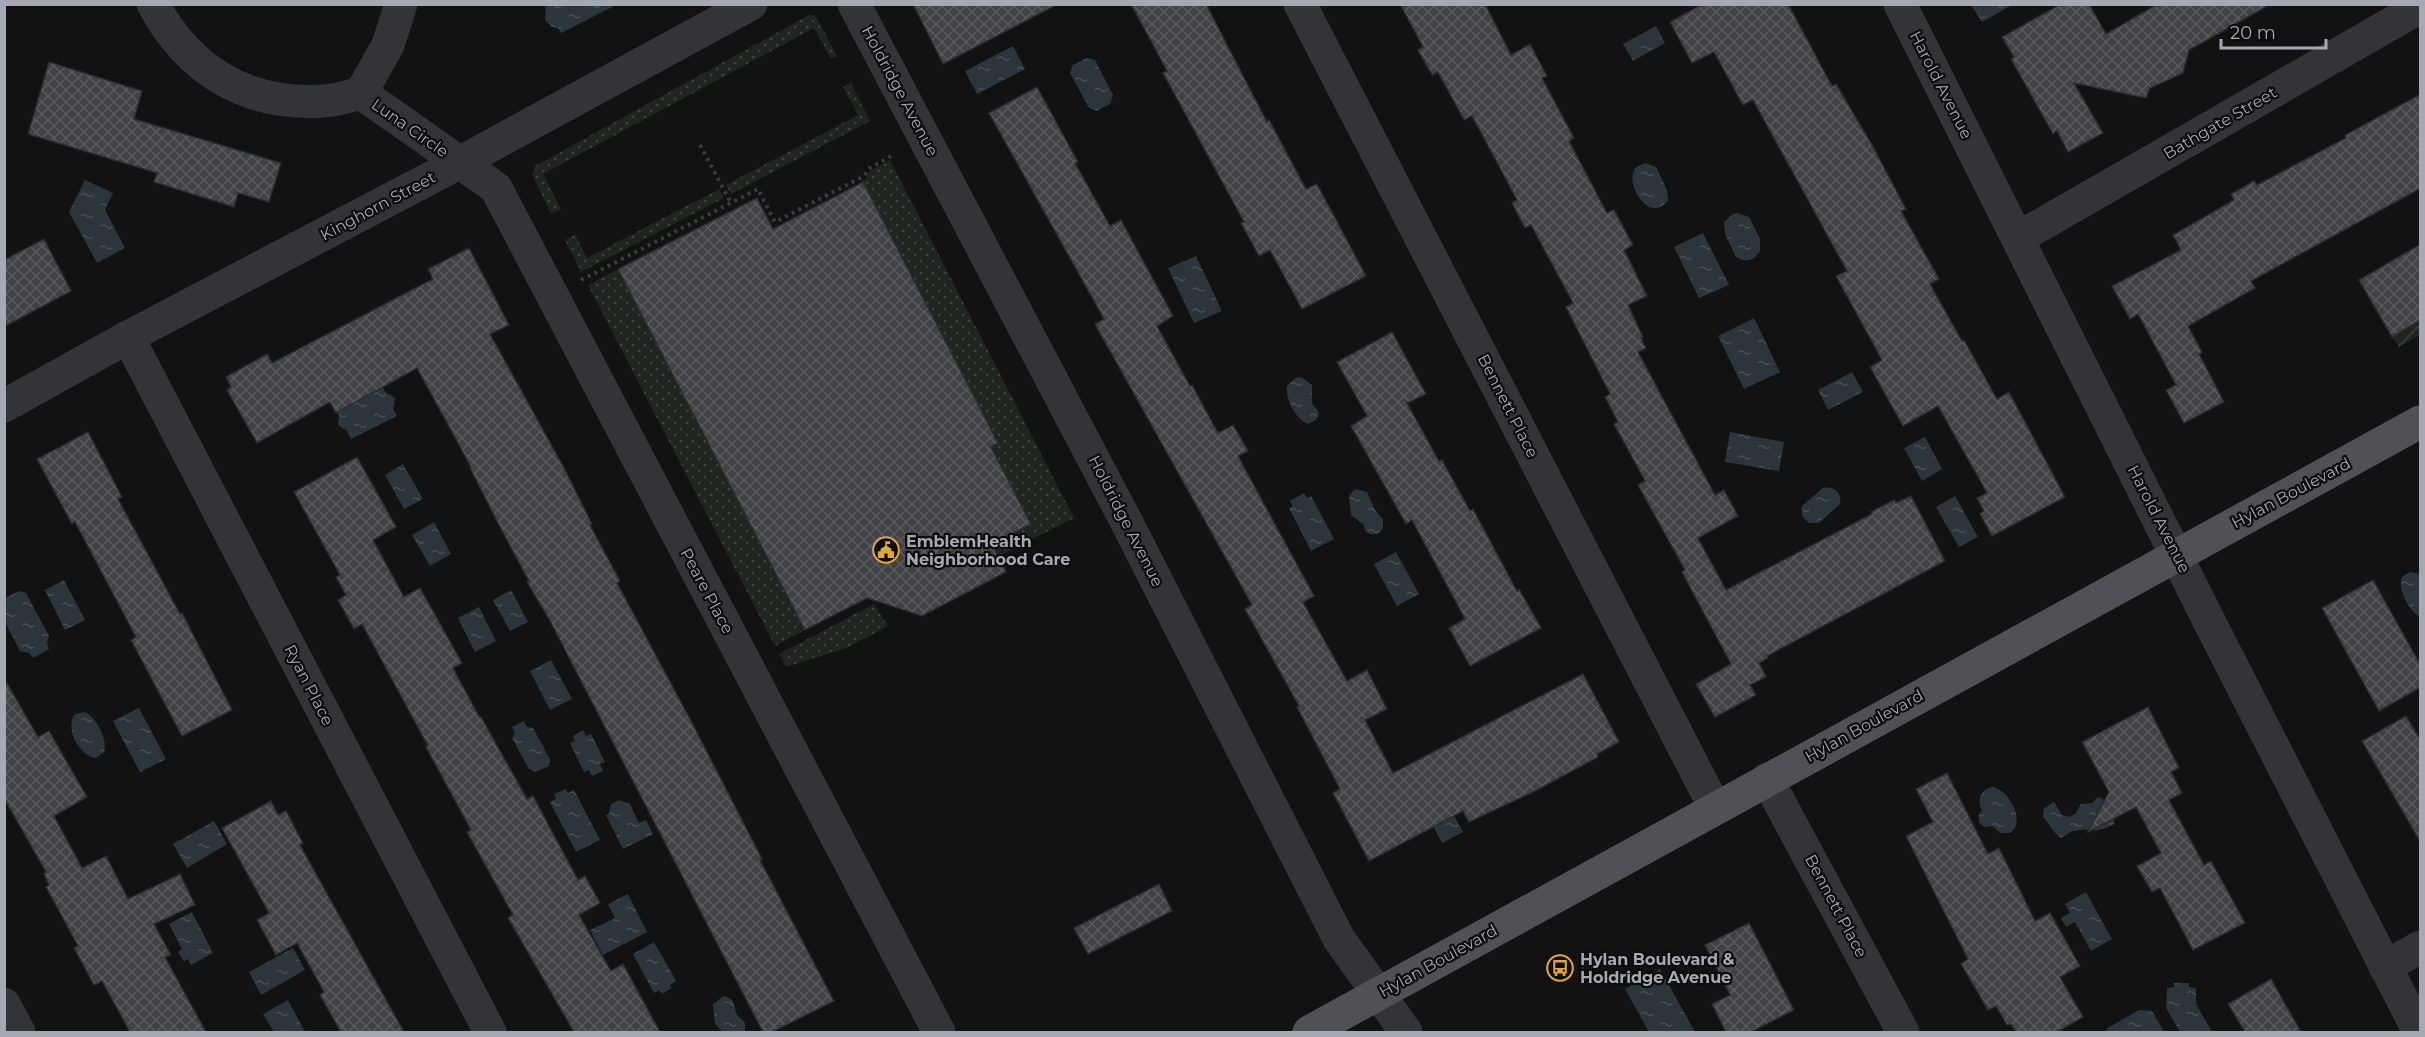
<svg xmlns="http://www.w3.org/2000/svg" width="2425" height="1037" font-family="Montserrat,sans-serif">
<style>
.grass{fill:url(#grass-dots)}
.garden{fill:url(#garden-furrows)}
.water{fill:url(#water-ripples)}
.building{fill:url(#building-cross-hatch);stroke:#2c2c2f;stroke-width:1.5}
.lines{fill:none;stroke-linecap:round;stroke-linejoin:round}
.path{stroke:#393b3f;stroke-width:4;stroke-dasharray:3 4.5;stroke-linecap:butt}
.minor{stroke:#333438;stroke-width:33}
.major{stroke:#4f5157;stroke-width:33}
.labels{text-anchor:middle;dominant-baseline:central;stroke-width:4.5;stroke-linejoin:round;paint-order:stroke}
.street-label{font-size:16px;fill:#a4a9b3;stroke:#0d0d0e}
.poi-label{font-size:16px;font-weight:bold;fill:#a4a9b3;stroke:#0d0d0e;text-anchor:start}
</style>
<defs>
<pattern id="grass-dots" width="8" height="8" patternUnits="userSpaceOnUse" patternTransform="scale(1.5)"><rect width="8" height="8" fill="#1e261f"/><path d="M2 2h.1M6 6h.1" fill="none" stroke="#3c433d" stroke-width="1.8" stroke-linecap="round"/></pattern>
<pattern id="garden-furrows" width="10" height="10" patternUnits="userSpaceOnUse" patternTransform="scale(1.5)"><rect width="10" height="10" fill="#1e261f"/><path d="M-1 1l2-2M0 10L10 0M9 11l2-2" fill="none" stroke="#3c433d"/></pattern>
<pattern id="water-ripples" width="26" height="14" patternUnits="userSpaceOnUse" patternTransform="scale(1.5)"><rect width="26" height="14" fill="#2c353b"/><path d="M2 4q2-2 4 0t4 0M15 11q2-2 4 0t4 0" fill="none" stroke="#484f55"/></pattern>
<pattern id="building-cross-hatch" width="8" height="8" patternUnits="userSpaceOnUse" patternTransform="scale(1.5)"><rect width="8" height="8" fill="#414246"/><path d="M0 0l8 8M0 8l8-8" fill="none" stroke="#595a5e"/></pattern>
</defs>
<rect width="100%" height="100%" fill="#121213"/>
<g class="grass">
<path d="M809 15H814L817 18 837 56 831 59 814 28 543 174 561 209 551 214 532 174 535 166Z"/>
<path d="M851 83 870 121 731 194 726 185 858 115 843 87Z"/>
<path d="M890 160 1074 518 998 557 992 544 1031 524 991 447 998 443 863 182 870 171Z"/>
<path d="M719 189 724 198 581 272 565 240 575 235 587 258Z"/>
<path d="M618 269 805 630 775 646 588 285Z"/>
<path d="M874 604 888 626 847 648 786 667 779 654Z"/>
</g>
<path class="garden" d="M2420 320V335L2399 347 2392 337Z"/>
<g class="water">
<path d="M613 4 614 6 561 33 558 28 552 27 545 20 546 5Z"/>
<path d="M2012 5 1982 22 1971 5V4Z"/>
<path d="M1656 26 1665 43 1633 61 1623 44Z"/>
<path d="M1013 46 1025 69 977 94 965 71Z"/>
<path d="M1087 58 1095 60 1113 95 1110 104 1096 111 1089 108 1070 73 1073 65Z"/>
<path d="M1645 163 1656 167 1667 190 1668 200C1651 225 1624 186 1635 168Z"/>
<path d="M85 180 113 193 105 210 125 248 97 263 69 212Z"/>
<path d="M1738 213 1749 217 1760 239V251C1754 261 1746 263 1736 257L1725 234 1724 222 1733 214Z"/>
<path d="M1703 233 1729 285 1699 298 1674 247Z"/>
<path d="M1196 256 1222 311 1194 323 1168 268Z"/>
<path d="M1754 318 1780 372 1744 389 1718 336Z"/>
<path d="M1852 372 1863 392 1828 410 1818 390Z"/>
<path d="M1299 377 1304 379 1312 385V403L1319 413 1316 420 1308 424C1296 420 1285 398 1287 386L1294 379Z"/>
<path d="M383 387 385 392 395 398 393 409 397 416 351 439 347 431 338 425 339 415 336 410Z"/>
<path d="M1730 432 1784 442 1779 471 1725 462Z"/>
<path d="M1925 437 1942 469 1922 481 1904 448Z"/>
<path d="M403 464 423 499 404 509 385 475Z"/>
<path d="M1823 488C1834 486 1842 492 1840 504L1819 523H1809L1802 516V506Z"/>
<path d="M1355 489 1367 492 1375 510 1383 519V528C1379 535 1373 536 1366 532L1363 524 1351 515 1349 496Z"/>
<path d="M1304 493 1307 498 1311 496 1334 539 1311 551 1289 508 1293 506 1290 501Z"/>
<path d="M1955 496 1978 537 1959 547 1936 507Z"/>
<path d="M434 522 451 554 430 566 412 535Z"/>
<path d="M1396 552 1419 594 1397 606 1374 564Z"/>
<path d="M2410 572 2420 574V617C2409 611 2397 589 2402 577Z"/>
<path d="M64 580 85 620 65 630 45 590Z"/>
<path d="M511 590 528 622 510 631 493 600Z"/>
<path d="M19 591 26 593 49 636 47 643 49 649 33 658 29 653 20 651 5 622V598Z"/>
<path d="M479 607 496 641 475 652 458 618Z"/>
<path d="M551 660 572 699 550 710 530 671Z"/>
<path d="M139 708 166 759 140 772 113 721Z"/>
<path d="M85 712C96 717 108 740 104 752L96 758C80 757 64 728 75 714Z"/>
<path d="M524 721 527 727 533 728 550 759 549 766 536 772 529 769 512 738 515 733 512 727Z"/>
<path d="M583 730 586 736 591 734 605 762 600 764 603 771 592 776 589 770 584 772 570 743 575 741 573 736Z"/>
<path d="M1993 787C2009 790 2027 822 2010 833H2000L1993 826 1984 827 1979 822V815L1982 810C1976 800 1981 789 1993 787Z"/>
<path d="M566 789 568 793 574 790 600 840 576 852 550 802 556 799 554 794Z"/>
<path d="M1443 796 1463 832 1442 843 1423 807Z"/>
<path d="M2098 797C2109 801 2117 812 2114 824 2095 835 2091 827 2074 831 2070 831 2066 836 2061 838 2053 833 2050 824 2043 817L2044 808 2054 802 2062 815 2069 817 2075 814 2081 804 2092 803Z"/>
<path d="M619 800 630 804 639 823 646 820 653 834 623 849 606 815 609 814 611 804Z"/>
<path d="M214 821 227 844 187 868 173 844Z"/>
<path d="M2086 892 2112 939 2091 951 2075 922 2066 927 2061 918 2070 913 2065 904Z"/>
<path d="M628 894 647 932 603 955 590 930 615 918 608 904Z"/>
<path d="M192 912 213 953 191 965 188 959 184 961 178 952 182 949 169 924Z"/>
<path d="M654 942 676 981 670 985 672 988 662 994 659 990 654 993 633 954Z"/>
<path d="M293 948 305 970 261 995 249 972Z"/>
<path d="M1660 969 1695 1032H1649L1625 989Z"/>
<path d="M2174 983H2189V987L2196 988V1004L2212 1032H2180L2166 1008 2167 988 2174 987Z"/>
<path d="M724 996C738 1000 732 1007 738 1016 740 1018 743 1020 745 1023V1032H723L715 1024 713 1004Z"/>
<path d="M288 1000 305 1032H274L263 1014Z"/>
<path d="M2139 1010 2152 1011 2164 1032H2108L2106 1029Z"/>
</g>
<g class="building">
<path d="M913 4H1058L943 64Z"/>
<path d="M1131 4H1206L1267 122 1269 120 1306 189 1317 184 1366 276 1302 309 1270 250 1259 256 1241 223 1244 222 1163 73 1167 71Z"/>
<path d="M1400 4H1485L1511 55 1530 44 1547 76 1542 78 1574 138 1569 141 1607 213 1614 210 1633 245 1624 250 1647 296 1628 305 1643 337 1641 338 1646 348 1638 352 1715 495 1724 490 1738 516 1698 538 1726 590 1872 514 1871 512 1894 500 1896 503 1911 496 1945 561 1767 656 1768 658 1759 663 1766 677 1750 685 1756 695 1715 717 1696 684 1731 664 1682 572 1685 570 1638 485 1645 481 1614 424 1618 422 1605 397 1610 394 1566 307 1573 303 1531 225 1525 228 1512 203 1517 200 1472 116 1464 120 1438 72 1432 75 1418 50 1423 47Z"/>
<path d="M1703 4H1788L1832 86 1836 84 1871 143 1906 209 1901 211 1939 279 1930 284 1962 341 1964 340 1997 399 2009 392 2065 497 1992 536 1980 514 1984 511 1977 498 1987 493 1938 406 1903 426 1870 367 1882 360 1836 276 1847 271 1753 100 1743 105 1714 52 1692 63 1670 22Z"/>
<path d="M2061 4H2089L2106 34 2158 4H2271L2189 50 2183 73 2150 88 2146 98 2074 83 2103 133 2068 152 2057 131 2053 134 2011 59 2014 57 2002 37Z"/>
<path d="M49 62 142 91 134 119 281 163 269 202 238 193 234 207 154 182 157 173 28 134Z"/>
<path d="M1037 87 1078 162 1075 163 1110 226 1121 220 1173 316 1157 326 1190 386 1192 385 1218 433 1233 425 1248 451 1238 456 1314 596 1303 602 1347 681 1367 670 1387 709 1365 720 1393 773 1583 674 1619 742 1597 754 1598 757 1535 791 1469 822 1463 811 1369 861 1333 793 1340 789 1297 707 1299 706 1245 609 1252 605 1095 324 1104 319 989 113Z"/>
<path d="M2421 94V188L2251 281 2255 288 2188 326 2202 352 2199 354 2224 402 2184 423 2166 390 2176 385 2138 314 2130 319 2112 286 2181 250 2173 235 2234 200 2231 194 2254 181 2257 185 2346 138 2345 135Z"/>
<path d="M863 182 998 443 991 447 1031 524 992 544 1006 572 922 616 867 598 805 630 618 269 757 198 773 229Z"/>
<path d="M44 239 71 291 4 327V260Z"/>
<path d="M2421 244V320L2392 337 2359 280Z"/>
<path d="M469 248 509 325 490 334 563 466 592 524 590 525 620 581 617 583 689 717 762 859 760 860 834 1001 772 1032H763L549 619 527 582 529 581 499 525 470 468 471 467 417 368 336 413 330 402 257 443 227 390 231 387 226 377 267 354 272 363 433 279 428 269Z"/>
<path d="M1392 332 1426 394 1407 403 1439 461 1442 460 1470 511 1473 509 1517 591 1519 589 1541 628 1470 666 1449 628 1465 619 1412 520 1406 524 1351 426 1367 416 1337 362Z"/>
<path d="M88 432 122 497 118 499 180 614 182 613 232 710 182 736 131 640 136 637 75 522 72 524 37 459Z"/>
<path d="M357 457 396 527 373 540 404 597 420 588 462 663 453 668 480 718 481 717 527 799 533 796 578 880 585 876 600 903 579 915 611 971 623 964 660 1032H574L508 918 513 915 467 832 471 830 426 747 428 746 362 624 354 629 338 600 346 595 336 577 340 575 294 492Z"/>
<path d="M2373 580 2421 666V687L2379 711 2322 608Z"/>
<path d="M4 678 38 737 49 731 87 797 54 816 82 868 106 856 128 899 180 874 195 905 154 924 171 955 165 957 206 1032H130L102 981 94 985 74 948 78 946 46 887 49 885 44 874 46 872 4 798Z"/>
<path d="M2148 707 2179 768 2171 772 2182 793 2169 800 2204 865 2211 861 2245 923 2193 950 2160 888 2152 892 2137 866 2161 853 2136 807 2088 832 2109 792 2082 742Z"/>
<path d="M2406 716 2421 741V843L2362 741Z"/>
<path d="M1947 773 1988 854 1999 848 2035 921 2050 913 2080 966 2060 977 2083 1017 2057 1032H2016L2011 1024 2007 1025 1996 1006 1988 1010 1961 964 1968 959 1906 836 1933 822 1916 789Z"/>
<path d="M271 801 278 815 286 811 303 843 300 845 404 1032H341L320 995 324 992 297 943 276 955 257 920 269 913 222 828Z"/>
<path d="M1159 884 1172 911 1088 954 1074 928Z"/>
<path d="M1749 923 1794 1010 1751 1032H1726L1712 1004 1730 995 1705 945Z"/>
<path d="M2271 979 2301 1032H2245L2228 1004Z"/>
</g>
<g class="lines">
<g class="path">
<path d="M700 145 731 203"/>
<path d="M581 280 758 189 775 222 864 176 870 168 893 155"/>
</g>
<g class="minor">
<path d="M153 4C189 71 247 106 324 101 336 101 349 96 361 93L388 45 401 4"/>
<path d="M854 4 1126 521 1339 939 1406 1032"/>
<path d="M1300 4 1715 808"/>
<path d="M1900 4 2209 621 2419 1032"/>
<path d="M361 93 496 188 939 1032"/>
<path d="M2018 238 2420 7"/>
<path d="M128 337 490 1032"/>
<path d="M4 406 128 337 459 163 751 4"/>
<path d="M1767 779 1903 1032"/>
<path d="M2385 967 2420 947"/>
<path d="M4 1004 19 1032"/>
</g>
<path class="major" d="M1309 1032 2420 422"/>
</g>
<defs>
<g id="civic-ring" transform="scale(1.35)"><circle r="9.5" fill="#0d0d0e" stroke="#e5a638" stroke-width="1.5"/><path d="M-.6-6.5H3V-4.5H.6V-3L4-1V1h2V6H-6V1h2V-1L-.6-3ZM-1.2 2.5V6h2.4V2.5Z" fill="#e5a638"/></g>
<g id="bus-ring" transform="scale(1.35)"><circle r="9.5" fill="#0d0d0e" stroke="#e5a638" stroke-width="1.5"/><path d="M-5-6H5V4H4V6H2V4H-2V6H-4V4H-5ZM-3.5-4V0h7V-4ZM-3.5 1.2v1.5H-2V1.2ZM2 1.2v1.5H3.5V1.2Z" fill="#e5a638"/></g>
</defs>
<g fill-rule="evenodd">
<use href="#civic-ring" x="886" y="550"/>
<use href="#bus-ring" x="1560" y="968"/>
</g>
<g class="labels">
<g class="street-label">
<text transform="translate(1941 85) rotate(63)">Harold Avenue</text>
<text transform="translate(900 91) rotate(62)">Holdridge Avenue</text>
<text transform="translate(2220 123) rotate(-30)">Bathgate Street</text>
<text transform="translate(410 128) rotate(35)">Luna Circle</text>
<text transform="translate(378 206) rotate(-28)">Kinghorn Street</text>
<text transform="translate(1508 406) rotate(63)">Bennett Place</text>
<text transform="translate(2291 493) rotate(-28)">Hylan Boulevard</text>
<text transform="translate(2159 519) rotate(63)">Harold Avenue</text>
<text transform="translate(1126 521) rotate(63)">Holdridge Avenue</text>
<text transform="translate(707 591) rotate(62)">Peare Place</text>
<text transform="translate(309 685) rotate(63)">Ryan Place</text>
<text transform="translate(1864 726) rotate(-29)">Hylan Boulevard</text>
<text transform="translate(1836 906) rotate(62)">Bennett Place</text>
<text transform="translate(1438 961) rotate(-29)">Hylan Boulevard</text>
</g>
<g class="poi-label">
<text x="906" y="541">EmblemHealth<tspan x="906" dy="18">Neighborhood Care</tspan></text>
<text x="1580" y="959">Hylan Boulevard &amp;<tspan x="1580" dy="18">Holdridge Avenue</tspan></text>
</g>
</g>
<rect width="2425" height="1037" fill="none" stroke="#a4a9b3" stroke-width="12"/>
<path d="M2221 39v9h105v-9" fill="none" stroke="#a4a9b3" stroke-width="3"/>
<text x="2230" y="39" font-size="18" fill="#a4a9b3" stroke="#0d0d0e" stroke-width="4.5" paint-order="stroke">20 m</text>
</svg>
